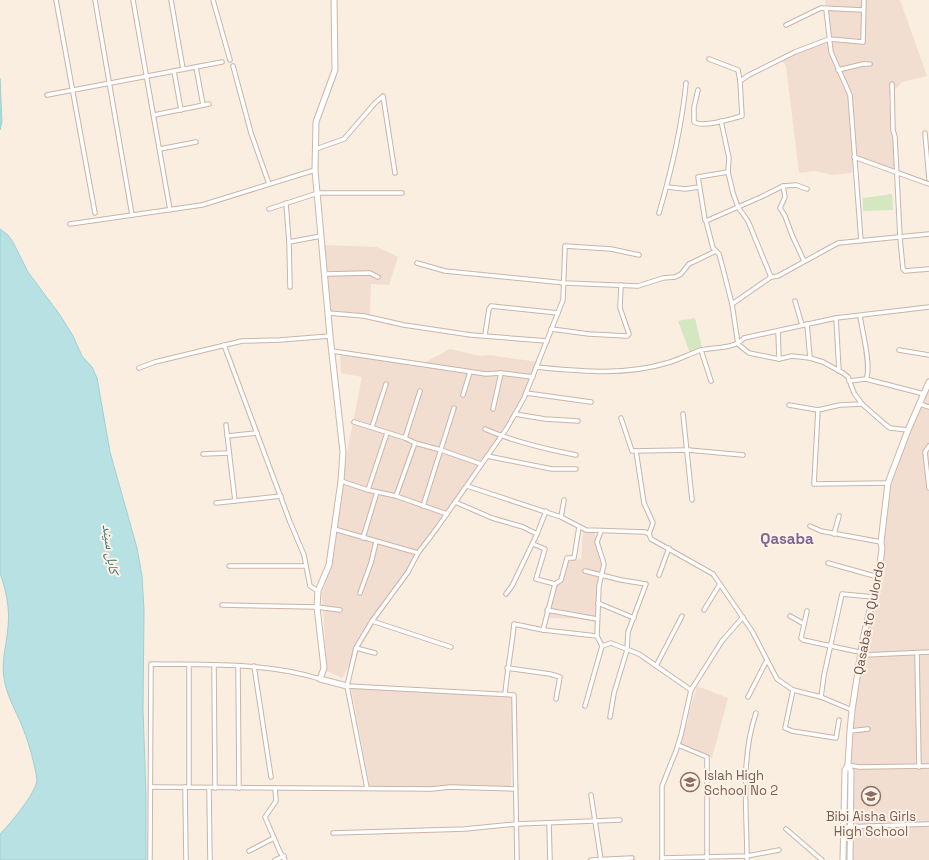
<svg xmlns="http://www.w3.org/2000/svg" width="929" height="860" font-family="'Space Grotesk','Noto Naskh Arabic',sans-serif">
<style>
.residential{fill:#f1ded0}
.green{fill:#d5e7c1}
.water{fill:#b7e1e2;stroke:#9ed1d3}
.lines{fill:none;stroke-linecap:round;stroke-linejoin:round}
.street-casing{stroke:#cab4a9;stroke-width:5.5}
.secondary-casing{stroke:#cfb6a9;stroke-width:7}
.street{stroke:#fff;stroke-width:3.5}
.secondary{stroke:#fff;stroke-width:5}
.labels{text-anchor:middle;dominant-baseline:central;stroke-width:4;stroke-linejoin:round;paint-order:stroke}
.street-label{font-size:13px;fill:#70534a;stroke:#fef2e7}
.education-label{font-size:13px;fill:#785e54;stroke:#fef2e7;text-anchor:start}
.water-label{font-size:14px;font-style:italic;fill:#3f7275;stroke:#fef2e7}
.quarter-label{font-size:15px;font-weight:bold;fill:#7e6693;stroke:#fef2e7}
</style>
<rect width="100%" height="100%" fill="#faeee1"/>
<g class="residential">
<path d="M825 0H900L927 76 902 82 889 97 895 171 853 155 852 171 851 173 832 175 815 171 799 173 786 66 780 58 828 40Z"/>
<path d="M324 245 377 247 398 257 389 285 371 284 370 314 331 311Z"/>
<path d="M450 349 480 356 489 355 539 362 513 422 478 471 471 485 411 563 342 678 327 671 322 594 331 563 347 453 362 377 341 373 340 353 420 365Z"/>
<path d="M929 386V860H851V733L867 628 882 558 893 472Z"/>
<path d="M583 531 594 532 604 558 599 601 598 623 579 619 549 618 551 588 560 583 567 561 581 559Z"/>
<path d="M697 686 728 698 712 758 679 743 688 720 687 719Z"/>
<path d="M351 688 513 695 511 787 370 788Z"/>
</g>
<g class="green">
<path d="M892 194 893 210 863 211V198Z"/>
<path d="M695 318 702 348 690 353 678 321Z"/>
</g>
<g class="water">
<path d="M0 78 2 122 0 130Z"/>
<path d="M0 229 8 235 13 242 28 272 60 315 73 336 82 356 92 367 97 378 110 452 137 548 142 576 144 610 143 709 146 795V860H0V834C10 824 36 793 37 780 34 760 28 740 20 721 14 708 6 693 4 678 1 662 7 643 8 627 10 608 6 590 0 573Z"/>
</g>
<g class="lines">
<g class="street-casing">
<g id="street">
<path d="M56 0 95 213"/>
<path d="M95 0 132 215"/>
<path d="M133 0 170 210"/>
<path d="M171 0 183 69"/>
<path d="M213 0 230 60"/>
<path d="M826 9 831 52 850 95 861 241"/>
<path d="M786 25 821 8 863 10"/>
<path d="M233 66 251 133 269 184"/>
<path d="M196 67 203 105"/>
<path d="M838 70 863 64H870"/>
<path d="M174 71 181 110"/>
<path d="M740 81 749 75 795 52 829 39 863 42 864 0"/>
<path d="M892 84 893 130 895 137 900 238 903 269 905 271 929 269"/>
<path d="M698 90 694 107V122C703 128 731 119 742 116L740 81 738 70 709 59"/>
<path d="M47 95 222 62"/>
<path d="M154 115 209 104"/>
<path d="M721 121 729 158 728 172 733 193 738 207 748 221 771 277"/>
<path d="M925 133 929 179"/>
<path d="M160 149 196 142"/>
<path d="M316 149 344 139 375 103 383 96 395 173"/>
<path d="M854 157 929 184"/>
<path d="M728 172 698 177 705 220 706 221 713 248 719 254 722 265 732 304 738 344 749 353 779 359 792 356 810 358 823 362 843 373 848 377 854 393 862 404 886 425 890 428 908 430"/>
<path d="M783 186 785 197 780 208 785 216 792 235 804 261"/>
<path d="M667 187 685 189 699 187"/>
<path d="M286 203 289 242 290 287"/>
<path d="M269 209 318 193H402"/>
<path d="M659 213C671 172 682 125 686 83"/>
<path d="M706 221 761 197 783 186 796 185 807 189"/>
<path d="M70 224 202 205 315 170"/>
<path d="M289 242 321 236"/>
<path d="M417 263 445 271 565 283 638 286 663 278 675 277 681 274 689 264 716 251"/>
<path d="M325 274 370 273 378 277"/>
<path d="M795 301 802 325"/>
<path d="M732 304 771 277 778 276 838 243 929 234"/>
<path d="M328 313 364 316 404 325 471 335 547 341"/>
<path d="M860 316C862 330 872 368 866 379"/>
<path d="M836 318 839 371"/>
<path d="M807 324 810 358"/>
<path d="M551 329 589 334 627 336 629 334 620 308 621 285"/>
<path d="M778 331 779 359"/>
<path d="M485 335 489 309 491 306 558 313"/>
<path d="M224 345 290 522 304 555 310 586 318 591"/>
<path d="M701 350 711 381"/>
<path d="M899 350 929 355"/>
<path d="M332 351 486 374 501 373 533 377"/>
<path d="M536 367C580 371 624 376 667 363 678 360 689 354 701 350 714 347 735 349 744 338L836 318 929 307"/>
<path d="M139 368 155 362 242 341 280 340 330 336"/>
<path d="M849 381 866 379 924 394"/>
<path d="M526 393 591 402"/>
<path d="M463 395 470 372"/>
<path d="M920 404 929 407"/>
<path d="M789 405 818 410 840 405 862 404"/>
<path d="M493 409 501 373"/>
<path d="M818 410 814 484 888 483"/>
<path d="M515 414 545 419 578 421"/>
<path d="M683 414 692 500"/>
<path d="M621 418 632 451 688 450 743 455"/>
<path d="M354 422 405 438 415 443 441 450 481 464"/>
<path d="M226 425 235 501"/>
<path d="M372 427 386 384"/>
<path d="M485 429C514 442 545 449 576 455"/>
<path d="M227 436 257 433"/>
<path d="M405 438 420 391"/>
<path d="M929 446 925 452 929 488"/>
<path d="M636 451 644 503 653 523 649 534"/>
<path d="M203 454 229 453"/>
<path d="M487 456 552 469H576"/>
<path d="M341 481 368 490 396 496 447 514"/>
<path d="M467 486 561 517 586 530 645 532 649 534 651 539 713 574 752 631 777 679 793 690 821 697 852 710"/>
<path d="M368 490 387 433"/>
<path d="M396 496 415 443"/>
<path d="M455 502 492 518 523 527 537 534"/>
<path d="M216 503 281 496"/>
<path d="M423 506 454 408"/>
<path d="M561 517 564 500"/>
<path d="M810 526 821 531 881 542"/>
<path d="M334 529 418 553"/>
<path d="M834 534 839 516"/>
<path d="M363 538 377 492"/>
<path d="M533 544 545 549 536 579 555 584 561 580 567 558H574L579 527"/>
<path d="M828 563 878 577"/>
<path d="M229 566H306"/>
<path d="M585 571 621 580 646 584 628 632 627 650 614 693 610 717"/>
<path d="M659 575 669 548"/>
<path d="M360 593 371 563 376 542"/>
<path d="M506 594 512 586 537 534 546 511"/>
<path d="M598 603 634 618"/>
<path d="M222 605 317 607 340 610"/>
<path d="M547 610 597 619"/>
<path d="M704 610 720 584"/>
<path d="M807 611 801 638 803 640 859 652 861 654 865 655 929 652"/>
<path d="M790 616 804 624"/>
<path d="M372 621 451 647"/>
<path d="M543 630 555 584"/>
<path d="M602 646 611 643 639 654 691 690"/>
<path d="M356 648 375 653"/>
<path d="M917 654 919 767"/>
<path d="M189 665V787"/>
<path d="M214 665 215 788"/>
<path d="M238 666 239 788"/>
<path d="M254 666 271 777"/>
<path d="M656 666 682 616"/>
<path d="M507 668 550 674 560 677 556 699"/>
<path d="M347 686 514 695 517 860"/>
<path d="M793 690 785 728 792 731 836 738 839 720"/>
<path d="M505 694C507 671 512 647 514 624L543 630 597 636"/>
<path d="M748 697 767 660"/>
<path d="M821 697 824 675 842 594 873 597"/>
<path d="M585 706 602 646 597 636 599 586 604 564 597 542 601 531"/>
<path d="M850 731 868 729"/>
<path d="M678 745 707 757V860"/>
<path d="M848 765 859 767 929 766"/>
<path d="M151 787 432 789 450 787 515 789"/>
<path d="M185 787 186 860"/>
<path d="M209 788 210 860"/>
<path d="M275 788 276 801 265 817 280 852 285 860"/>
<path d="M367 788 347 686 356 648 372 621 408 572 418 553 437 528 507 428 524 398 563 300 565 246 611 249 639 255"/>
<path d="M591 795 601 860"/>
<path d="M549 823 550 860"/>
<path d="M844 827 929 824"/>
<path d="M786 829 822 860"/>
<path d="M333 833 465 829 516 824 620 820"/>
<path d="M249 851 274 838"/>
<path d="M662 858 747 856 779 850"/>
<path d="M150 860 151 664C207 665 266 662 320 679"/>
<path d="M275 860 284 856"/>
<path d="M591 860 632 858"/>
<path d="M662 860V786L676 751 681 735 691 690 722 641 743 617"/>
<path d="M747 860C747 812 740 759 756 713"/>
</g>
</g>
<g class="secondary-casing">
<g id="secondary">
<path d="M334 0 335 70 316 122 315 170 330 336 343 452 341 481 329 565 318 591 317 607 324 668 320 679 347 686"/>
<path d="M848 765 851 771 850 860"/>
<path d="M843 860 845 770 848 765 850 731 852 710 863 639 878 577 882 549 881 542 888 483 908 430 929 382"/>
</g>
</g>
<use href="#street" class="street"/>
<use href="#secondary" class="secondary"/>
</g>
<defs>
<g id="school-ring" transform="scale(1)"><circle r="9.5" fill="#fef2e7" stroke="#8d6e63" stroke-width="1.5"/><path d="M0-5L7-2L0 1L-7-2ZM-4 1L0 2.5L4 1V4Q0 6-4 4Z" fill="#8d6e63"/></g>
</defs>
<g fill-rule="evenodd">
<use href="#school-ring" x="690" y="782"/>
<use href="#school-ring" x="871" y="796"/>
</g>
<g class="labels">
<g class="street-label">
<text transform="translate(869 618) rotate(-79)">Qasaba to Qulordo</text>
</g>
<g class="education-label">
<text x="704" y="775">Islah High<tspan x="704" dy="15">School No 2</tspan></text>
<text x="871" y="816" text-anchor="middle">Bibi Aisha Girls<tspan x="871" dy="15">High School</tspan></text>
</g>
<g class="water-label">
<text transform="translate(111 549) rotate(82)">کابل سيند</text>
</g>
<g class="quarter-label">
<text x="787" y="538">Qasaba</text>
</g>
</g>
</svg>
